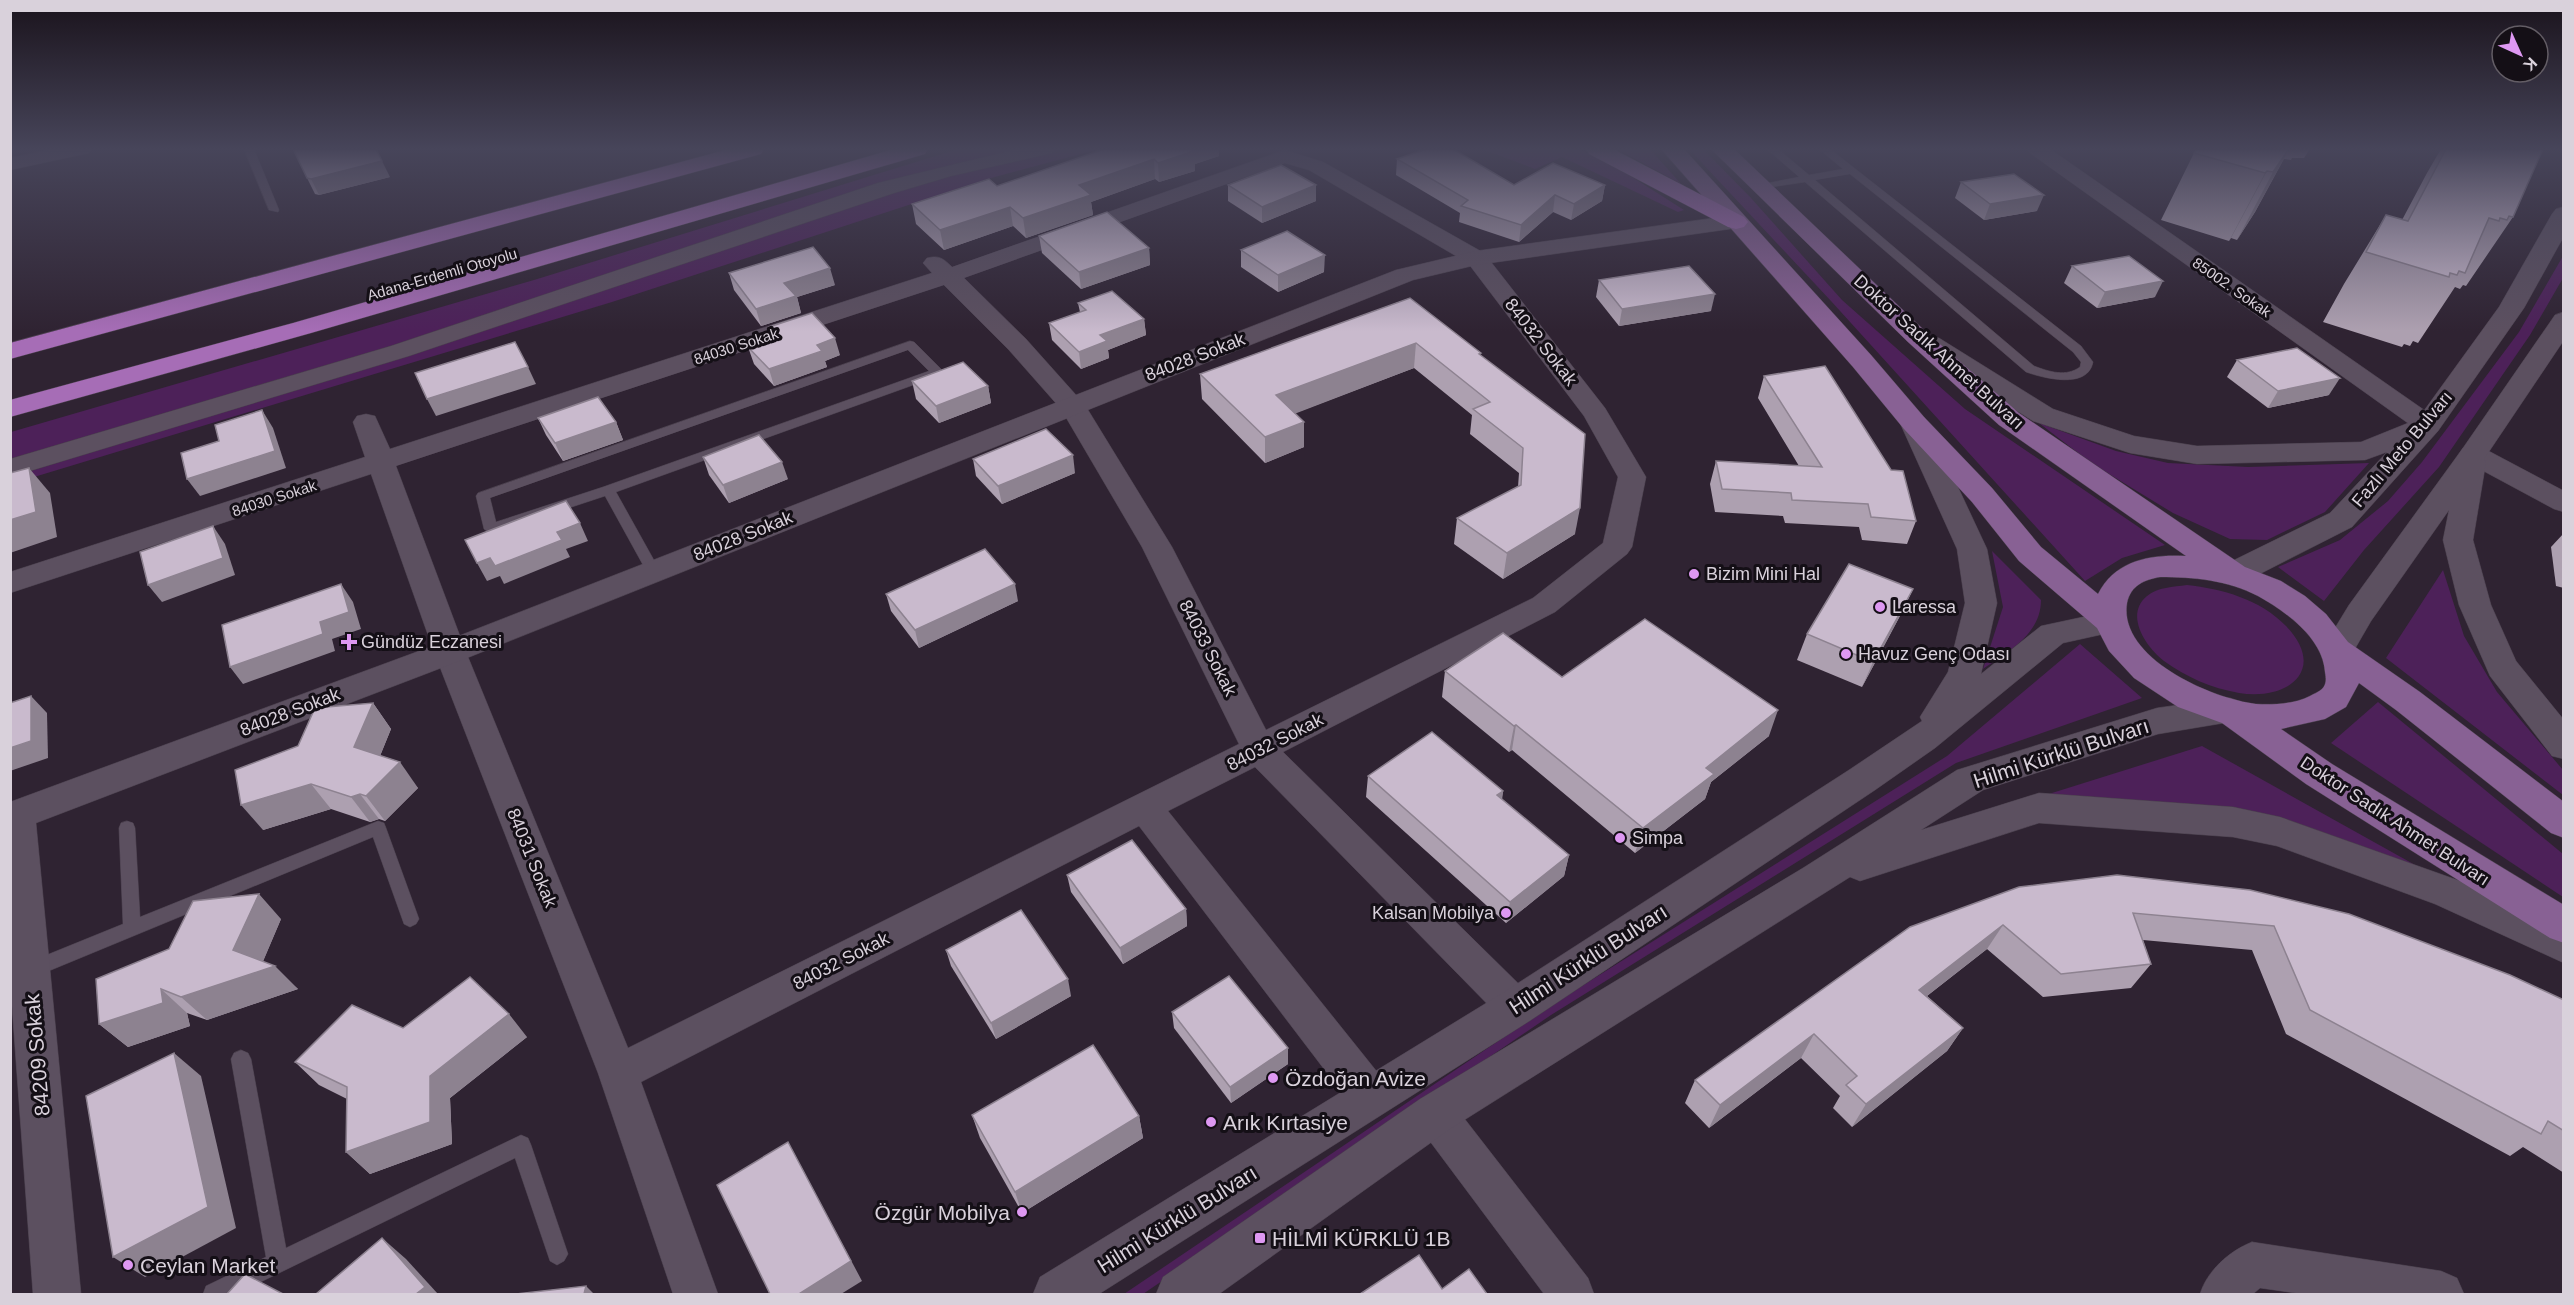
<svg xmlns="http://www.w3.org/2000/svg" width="2574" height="1305" font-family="Helvetica,sans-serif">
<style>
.green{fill:#4d2159}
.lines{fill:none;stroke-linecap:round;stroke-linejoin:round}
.lane-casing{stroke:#493f4c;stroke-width:1}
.street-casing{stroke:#493f4c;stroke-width:1}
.secondary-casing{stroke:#493f4c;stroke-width:1}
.primary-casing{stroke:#493f4c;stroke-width:1}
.highway-casing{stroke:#493f4c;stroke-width:1}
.lane{fill:#5c5060;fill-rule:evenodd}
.street{fill:#5c5060;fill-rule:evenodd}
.secondary{fill:#5c5060;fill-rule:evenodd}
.primary{fill:#886194;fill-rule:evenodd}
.highway{fill:#a66db6;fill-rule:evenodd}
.wall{fill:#ada0b0}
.shaded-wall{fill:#8d8290}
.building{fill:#c9bacd;stroke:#8d8290;stroke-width:1.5}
.poi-dot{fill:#de98f2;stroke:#140f16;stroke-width:2}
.labels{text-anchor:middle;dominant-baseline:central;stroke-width:6;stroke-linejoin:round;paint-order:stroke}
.far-street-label{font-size:15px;fill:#d9d1db;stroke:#140f16}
.street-label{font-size:18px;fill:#d9d1db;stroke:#140f16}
.poi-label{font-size:18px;fill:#d9d1db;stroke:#140f16;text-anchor:start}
.near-street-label{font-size:21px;fill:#d9d1db;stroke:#140f16}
.near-poi-label{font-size:21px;fill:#d9d1db;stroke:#140f16;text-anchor:start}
</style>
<rect width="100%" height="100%" fill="#2f2332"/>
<g class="green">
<path d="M958 149H1099L991 178 612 302 11 484V432L534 280Z"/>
<path d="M1482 149H1579L1621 170 1684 210 1678 212 1562 157 1535 169Z"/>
<path d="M1617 149H1650L1681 184Z"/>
<path d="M1689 149H1703L1751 198 1842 300 1965 409 2165 545 2122 558 2085 581 1831 301Z"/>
<path d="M2563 256V278L2530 335 2439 467 2364 550 2324 601 2278 567 2340 540 2388 501 2422 462 2519 332Z"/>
<path d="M2039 423 2116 451 2168 463 2248 467 2369 463 2325 512 2267 540 2230 539 2173 513 2091 463Z"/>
<path d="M1992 551 2041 600C2041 634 2009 651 1983 669L2003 607Z"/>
<path d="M2443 570 2464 636 2497 692 2563 770V795L2386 658Z"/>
<path d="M2187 585C2222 589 2260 599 2286 626 2328 670 2288 701 2239 693 2211 688 2186 677 2164 661 2146 647 2124 615 2147 596 2158 587 2173 587 2187 585Z"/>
<path d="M2080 644 2142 698 1956 763 1551 1015 1143 1294H1124L1547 1008 1947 756Z"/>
<path d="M2378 702 2563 854V897L2331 743Z"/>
<path d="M2202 746 2451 885 2322 836 2036 798Z"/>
</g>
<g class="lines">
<g class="lane-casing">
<g id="lane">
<path d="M244 149H254L279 210 278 212 269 210Z"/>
<path d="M1767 149H1778L1809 175 1843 169 1819 149H1830L2081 346 2093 362C2088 390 2043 378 2026 372L1805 182 1758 189V185L1799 177ZM1850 174 2073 352 2081 362 2080 367C2066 377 2050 372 2034 366L1815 180Z"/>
<path d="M910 341 914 342 941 369V375L616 492 660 571 658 574H648L605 496 496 532 491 534 484 529 476 496 478 493ZM908 350 929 371 603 487 496 522 490 498Z"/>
<path d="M127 821 133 823 135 828 140 917 378 821 384 823 386 828 419 919 416 924 410 927 404 924 373 837 39 975 33 977 27 975 24 969 27 963 123 924 119 828 121 823Z"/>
<path d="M241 1050 248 1053 251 1059 286 1248 521 1135 528 1138 531 1145 568 1254 564 1261 557 1265 550 1261 515 1158 236 1294H203L206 1286 266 1257 231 1059 234 1053Z"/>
</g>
</g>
<g class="street-casing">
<g id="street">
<path d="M53 149H92L89 153 10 170V158Z"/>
<path d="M1018 149H1055L1052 153 951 176 894 193 409 356 10 477V459L391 346 878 183Z"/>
<path d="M2027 149H2050L2437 419 2441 425 2437 431 2428 433 2419 431 2030 153Z"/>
<path d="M1285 150 1323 162 1484 253 1605 408 1646 477 1632 547 1627 554 1555 612 1283 752 1530 995 1536 1007 1530 1019 1516 1025 1502 1019 1255 767 1168 811 1386 1083 1392 1097 1386 1111 1371 1116 1356 1111 1139 826 641 1082 718 1294H673L598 1073 434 652 371 474 10 593V572L365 457 353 422 357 416 366 414 375 416 390 449 932 273 923 263 927 258C939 255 943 258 952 267ZM1285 163 1309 170 1468 263 1584 416 1618 477 1603 543 1533 598 1266 730 1172 547 1085 405 1026 339 964 278ZM944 285 1008 349 1061 409 1142 547 1239 744 628 1048 466 652 396 466Z"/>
<path d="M2473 446 2483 448 2564 491V512L2554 509 2463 460 2459 454 2463 448Z"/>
<path d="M1435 1094 1450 1100 1588 1278 1594 1294H1544L1420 1128 1414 1114 1420 1100Z"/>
<path d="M2252 1242 2441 1271 2457 1278 2464 1294H2303L2260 1288 2253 1294H2200C2207 1271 2229 1251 2252 1242Z"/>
</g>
</g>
<g class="secondary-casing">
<g id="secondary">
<path d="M2564 207V236L2524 308 2438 431 2352 527 2244 582 2233 585 2222 582 2217 574 2222 566 2330 513 2387 452 2365 460 2197 464 2130 453 2033 421 1921 350 1917 344 1921 338 1930 336 1939 338 2053 409 2134 436 2197 446 2361 442 2418 419 2499 307 2552 214 2556 209Z"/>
<path d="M1736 215 1744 217 1748 222 1744 227 1476 265 1413 280 462 660 36 823 81 1294H33L10 979V802L438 644 1396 270 1476 251Z"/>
<path d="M2564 312V340L2484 459 2486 462 2473 540 2491 605 2516 661 2564 720V759L2552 756 2490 676 2459 605 2443 540 2449 510 2371 621 2349 659 2337 663 2325 659 2321 651 2349 605 2463 448 2555 315Z"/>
<path d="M1914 415 1924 417 1928 423 1987 549 1997 603 1981 674 2041 626 2111 611 2122 614 2127 622 2122 630 2063 643 1935 748 1875 790 1531 1020 1099 1294H1033L1040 1277 1501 994 1849 770 1922 721 1920 717 1948 672 1965 603 1957 549 1900 423 1904 417Z"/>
<path d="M2230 698 2242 702 2247 711 2242 720 2158 734 1983 790 1921 830 2039 793 2233 807 2280 817 2463 882 2564 927V963L2435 904 2277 846 2233 837 2039 823 1860 881 1850 877 1450 1129 1219 1294H1156L1163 1277 1420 1099 1803 868 1957 770 2157 708Z"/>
</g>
</g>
<g class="primary-casing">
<path id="primary" d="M1661 149H1684L1871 355 1924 417 1992 488 2041 547 2098 594C2115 560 2151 554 2186 556L1999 425 1908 342 1711 149H1734L1926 332 2019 413 2245 567 2281 581 2305 596 2326 614 2348 642 2420 692 2564 802V838L2551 833 2396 710 2359 683 2346 707 2325 719 2281 729 2332 764 2564 905V943L2550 938 2306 784 2222 723 2178 707 2134 678 2109 651 2097 628 2019 561 1972 502 1904 429 1853 367ZM2160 577C2194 577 2227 580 2258 596 2285 611 2323 638 2325 672 2326 678 2327 684 2322 689 2319 692 2313 694 2310 696 2295 704 2273 705 2256 704 2212 699 2118 658 2127 603 2131 585 2144 580 2160 577Z"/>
</g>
<g class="highway-casing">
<g id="highway">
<path d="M729 149H764L761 154 10 359V343Z"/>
<path d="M894 149H928L925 154 311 333 10 417V400L293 323Z"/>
<path d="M1586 149H1613L1744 217 1748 222 1744 227 1736 229 1728 227 1589 154Z"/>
</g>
</g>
<use href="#lane" class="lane"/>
<use href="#street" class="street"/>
<use href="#secondary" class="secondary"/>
<use href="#primary" class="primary"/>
<use href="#highway" class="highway"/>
</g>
<g class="wall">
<path d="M1104 149H1219V156L1195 164V171L1159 182 1155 179 1091 202 1093 215 1026 238 1013 226 944 250 916 224 912 204 997 186Z"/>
<path d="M2197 149H2310L2304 158H2292L2291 160 2284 159 2255 212 2237 240 2231 238 2229 241 2161 220 2194 153Z"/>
<path d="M2441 149H2543L2513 217 2466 286 2463 285 2460 289 2455 287 2418 343 2413 341 2410 346 2404 344 2402 347 2323 322 2344 284 2386 215 2402 220 2427 173Z"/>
<path d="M1397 159 1514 185H1605L1602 201 1571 220 1553 212 1519 242 1459 222 1460 213 1396 175Z"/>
<path d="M390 177 319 195 315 194 307 178Z"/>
<path d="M1961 182 2037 211 1984 220 1955 198Z"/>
<path d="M1228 185H1316V201L1262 223 1228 201Z"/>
<path d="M1039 236 1149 248 1150 265 1081 289 1042 253Z"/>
<path d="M1241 250 1324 272 1278 292 1241 267Z"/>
<path d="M2072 266 2155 297 2097 308 2064 283Z"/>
<path d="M729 273 835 285 797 297 801 313 761 326 734 290Z"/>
<path d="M1599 280 1711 311 1619 326 1596 297Z"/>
<path d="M1410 298 1481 356 1575 534 1503 579 1454 544 1457 518 1518 487 1519 473 1470 434 1472 415 1414 368 1295 413 1304 422V447L1265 463 1202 399 1200 374Z"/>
<path d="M1078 303 1144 319 1146 335 1108 350 1109 358 1081 369 1052 340 1049 323 1080 312Z"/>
<path d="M769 327 840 355 825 361 827 367 774 386 754 364 748 347 773 338Z"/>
<path d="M2237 360 2329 395 2268 408 2227 377Z"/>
<path d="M1764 376 1916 521 1907 544 1862 540 1859 527 1785 523 1783 516 1715 512 1710 484 1716 461 1799 466 1758 398Z"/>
<path d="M912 381 988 386 991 403 939 423 916 399Z"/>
<path d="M538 418 616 422 623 440 563 461 546 435Z"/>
<path d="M703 457 788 479 729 503 709 475Z"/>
<path d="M973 459 1075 473 1002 504 976 476Z"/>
<path d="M2564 533V588L2556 586 2551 547Z"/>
<path d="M1913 589 1901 614 1862 687 1797 660 1807 634Z"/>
<path d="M886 594 1018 601 919 648 891 611Z"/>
<path d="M1445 671 1562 677 1769 736 1711 782 1705 799 1635 853 1512 750 1509 752 1442 697Z"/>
<path d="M373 703 391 729 380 756 418 788 385 821 379 819 370 822 331 809 263 830 298 746Z"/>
<path d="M1368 776 1503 791 1502 800 1569 855 1564 876 1506 923 1366 797Z"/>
<path d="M1067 875 1186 909 1187 926 1123 964 1071 892Z"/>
<path d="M2117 875 2564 1000V1173L2523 1147 2510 1156 2286 1034 2252 950 2143 940 2151 964 2131 988 2043 997 1987 949 1927 996 1963 1028 1947 1051 1852 1127 1833 1108 1840 1096 1801 1058 1709 1128 1685 1103 1695 1080 1910 927Z"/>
<path d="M281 919 263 961 298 989 207 1020 187 1013 190 1026 128 1047 99 1024Z"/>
<path d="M946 950 1071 996 996 1039 951 966Z"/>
<path d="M1172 1012 1288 1064 1231 1103 1174 1028Z"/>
<path d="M403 1028 527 1037 450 1098 452 1144 370 1174 346 1152 347 1099 319 1085 295 1062Z"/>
<path d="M972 1115 1139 1116 1143 1138 1022 1213 980 1138Z"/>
</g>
<g class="shaded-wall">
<path d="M1188 149H1219V156L1195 164V171L1159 182 1158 163Z"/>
<path d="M2289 149 2255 212 2237 240 2273 172Z"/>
<path d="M1154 159 1155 179 1091 202 1093 215 1026 238 1023 218 1079 185Z"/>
<path d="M382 161 390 177 319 195 311 179Z"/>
<path d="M2267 171 2231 238 2229 241 2265 173Z"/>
<path d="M1316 185V201L1262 223V207Z"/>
<path d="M1605 185 1602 201 1571 220 1574 204Z"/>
<path d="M1555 195 1553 212 1519 242 1521 225Z"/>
<path d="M2044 195 2037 211 1984 220 1990 204Z"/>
<path d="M1010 207 1013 226 944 250 940 230Z"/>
<path d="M1149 248 1150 265 1081 289 1079 272Z"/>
<path d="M1325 255 1324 272 1278 292V275Z"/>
<path d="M830 268 835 285 797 297 801 313 761 326 756 309 784 283Z"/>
<path d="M2163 281 2155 297 2097 308 2105 292Z"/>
<path d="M1715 294 1711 311 1619 326 1622 309Z"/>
<path d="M1144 319 1146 335 1108 350 1109 358 1081 369 1079 352 1100 335Z"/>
<path d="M835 338 840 355 825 361 827 367 774 386 769 369 817 345Z"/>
<path d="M1416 343 1414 368 1276 421V395Z"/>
<path d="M528 367 536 384 436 416 427 399Z"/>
<path d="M2340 378 2329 395 2268 408 2278 391Z"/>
<path d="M988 386 991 403 939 423 936 406Z"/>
<path d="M262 410 273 428 286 468 200 496 187 479Z"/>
<path d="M616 422 623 440 563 461 555 443Z"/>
<path d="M1304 422V447L1265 463V437Z"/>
<path d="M1073 455 1075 473 1002 504 998 486Z"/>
<path d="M782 462 788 479 729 503 723 485Z"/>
<path d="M29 468 50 493 57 537 10 553V520Z"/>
<path d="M1580 508 1575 534 1503 579 1507 553Z"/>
<path d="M580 523 588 541 566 549 570 557 504 584 500 576 487 581 477 563Z"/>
<path d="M213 526 225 544 235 575 162 602 148 585Z"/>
<path d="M341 584 353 602 361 629 332 639 335 651 243 684 230 667 320 622Z"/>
<path d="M1015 584 1018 601 919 648 915 630Z"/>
<path d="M1913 589 1901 614 1862 687 1873 662Z"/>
<path d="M31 696 47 713 48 758 10 771V748Z"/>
<path d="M373 703 391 729 373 773 354 747Z"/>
<path d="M1778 710 1769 736 1711 782 1705 799 1635 853 1643 828 1706 768Z"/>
<path d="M1516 725 1512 750 1509 752 1514 726Z"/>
<path d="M400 762 418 788 385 821 366 796Z"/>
<path d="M311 784 331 809 263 830 241 805Z"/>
<path d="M1503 791 1499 812 1497 795Z"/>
<path d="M360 794 379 819 370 822 351 797Z"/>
<path d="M1569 855 1564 876 1506 923 1510 902Z"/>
<path d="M259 894 281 919 259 971 275 966 298 989 207 1020 181 997 233 950Z"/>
<path d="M1186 909 1187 926 1123 964 1120 948Z"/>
<path d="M2003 925 1987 949 1905 1013 1919 990Z"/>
<path d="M1068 979 1071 996 996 1039 991 1023Z"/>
<path d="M161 989 187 1013 190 1026 128 1047 99 1024Z"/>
<path d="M509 1014 527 1037 450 1098 452 1144 370 1174 346 1152 430 1076Z"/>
<path d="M1963 1028 1947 1051 1852 1127 1866 1104Z"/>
<path d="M1814 1034 1801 1058 1709 1128 1720 1105Z"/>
<path d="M1288 1048V1064L1231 1103 1230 1087Z"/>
<path d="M174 1053 201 1076 236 1228 145 1277 113 1257Z"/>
<path d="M1139 1116 1143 1138 1022 1213 1015 1192Z"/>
<path d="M788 1142 862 1281 841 1294H799Z"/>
<path d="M382 1238 406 1259 438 1294H416Z"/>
<path d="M586 1286 594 1294H584Z"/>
</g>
<g class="building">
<path d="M293 149H376L382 161 311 179 307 178Z"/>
<path d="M1104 149H1191L1194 151 1158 163 1154 159 1079 185 1091 195 1023 218 1010 207 940 230 912 204 989 179 997 186Z"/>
<path d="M1426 149H1453L1514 185 1553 163 1605 185 1574 204 1555 195 1521 225 1461 206 1468 200 1397 159Z"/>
<path d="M2197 149H2289L2273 172 2267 171 2265 173 2194 153Z"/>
<path d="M2446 149H2543L2513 217 2509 216 2507 220 2500 218 2499 221 2489 218 2465 273 2459 271 2457 275 2450 273 2449 277 2366 252 2386 215 2408 221Z"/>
<path d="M1281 165 1316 185 1262 207 1228 185Z"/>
<path d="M2014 174 2044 195 1990 204 1961 182Z"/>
<path d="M1107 212 1149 248 1079 272 1039 236Z"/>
<path d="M1287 231 1325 255 1278 275 1241 250Z"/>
<path d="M813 247 830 268 784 283 796 296 756 309 729 273Z"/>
<path d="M2129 256 2163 281 2105 292 2072 266Z"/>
<path d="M1689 266 1715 294 1622 309 1599 280Z"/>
<path d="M1112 291 1144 319 1100 335 1107 341 1079 352 1049 323 1086 310 1078 303Z"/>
<path d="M1410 298 1481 353 1479 354 1585 434 1580 508 1507 553 1457 518 1521 485 1523 448 1473 409 1490 402 1416 343 1276 395 1304 422 1265 437 1200 374Z"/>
<path d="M812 313 835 338 817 345 822 351 769 369 748 347 777 337 769 327Z"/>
<path d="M515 342 528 367 427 399 415 373Z"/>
<path d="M2297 348 2340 378 2278 391 2237 360Z"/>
<path d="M963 362 988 386 936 406 912 381Z"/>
<path d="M1825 366 1891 470 1903 471 1916 521 1871 517 1868 504 1792 500 1791 493 1722 489 1716 461 1822 467 1764 376Z"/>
<path d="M598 397 616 422 555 443 538 418Z"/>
<path d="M262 410 275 451 187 479 181 453 219 441 215 425Z"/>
<path d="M1046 429 1073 455 998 486 973 459Z"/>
<path d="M759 435 782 462 723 485 703 457Z"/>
<path d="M29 468 36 512 10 520V473Z"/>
<path d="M566 501 580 523 557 532 562 540 495 566 490 558 477 563 465 540Z"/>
<path d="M213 526 223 558 148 585 140 552Z"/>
<path d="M985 549 1015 584 915 630 886 594Z"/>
<path d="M1849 564 1913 589 1873 662 1807 634Z"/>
<path d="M341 584 349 612 320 622 323 634 230 667 222 625Z"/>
<path d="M1645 619 1778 710 1706 768 1714 774 1643 828 1516 725 1514 726 1445 671 1503 633 1562 677Z"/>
<path d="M31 696V741L10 748V703Z"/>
<path d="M373 703 354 747 400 762 366 796 360 794 351 797 311 784 241 805 235 770 298 746 315 708Z"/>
<path d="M1432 732 1503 791 1497 795 1569 855 1510 902 1368 776Z"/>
<path d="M1132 840 1186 909 1120 948 1067 875Z"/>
<path d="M2117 875 2250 890 2349 914 2510 975 2564 1000V1131L2548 1121 2541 1134 2310 1010 2274 926 2133 913 2151 964 2061 974 2003 925 1919 990 1963 1028 1866 1104 1846 1085 1857 1076 1814 1034 1720 1105 1695 1080 1910 927 2019 887Z"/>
<path d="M259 894 233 950 275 966 181 997 161 989 163 1003 99 1024 96 979 169 949 193 901Z"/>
<path d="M1021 910 1068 979 991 1023 946 950Z"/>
<path d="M1229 976 1288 1048 1230 1087 1172 1012Z"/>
<path d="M470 977 509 1014 430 1076V1122L346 1152 347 1087 295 1062 352 1005 403 1028Z"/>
<path d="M1093 1045 1139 1116 1015 1192 972 1115Z"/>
<path d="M174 1053 208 1207 113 1257 86 1096Z"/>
<path d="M788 1142 851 1261 799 1294H770L717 1185Z"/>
<path d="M382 1238 425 1287 416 1294H316Z"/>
<path d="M1419 1255 1442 1289 1469 1269 1487 1294H1360Z"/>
<path d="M245 1274 283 1294H227Z"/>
<path d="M586 1286 584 1294H516Z"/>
</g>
<linearGradient id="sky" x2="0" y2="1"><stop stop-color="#1a131c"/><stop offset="0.45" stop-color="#47455a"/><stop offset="1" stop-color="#47455a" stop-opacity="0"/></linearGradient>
<rect width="2574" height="331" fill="url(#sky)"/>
<g class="poi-dot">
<circle cx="1694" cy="574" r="6"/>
<circle cx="1880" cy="607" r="6"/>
<path d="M346 633h6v6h6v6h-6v6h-6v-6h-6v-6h6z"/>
<circle cx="1846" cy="654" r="6"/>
<circle cx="1620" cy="838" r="6"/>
<circle cx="1506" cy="913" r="6"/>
<circle cx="1273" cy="1078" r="6"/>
<circle cx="1211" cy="1122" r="6"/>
<circle cx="1022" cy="1212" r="6"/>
<rect x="1254" y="1232" width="12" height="12" rx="3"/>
<circle cx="128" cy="1265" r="6"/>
</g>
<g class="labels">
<g class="far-street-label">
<text transform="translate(442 274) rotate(-16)">Adana-Erdemli Otoyolu</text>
<text transform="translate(2232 287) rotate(35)">85002. Sokak</text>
<text transform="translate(736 346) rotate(-18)">84030 Sokak</text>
<text transform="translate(274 498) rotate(-18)">84030 Sokak</text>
</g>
<g class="street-label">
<text transform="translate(1541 342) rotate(52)">84032 Sokak</text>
<text transform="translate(1939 352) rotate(42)">Doktor Sadık Ahmet Bulvarı</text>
<text transform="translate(1195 357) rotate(-21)">84028 Sokak</text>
<text transform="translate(2402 449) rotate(-50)">Fazlı Meto Bulvarı</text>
<text transform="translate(743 536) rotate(-22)">84028 Sokak</text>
<text transform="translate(1208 648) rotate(63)">84033 Sokak</text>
<text transform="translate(290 712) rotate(-21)">84028 Sokak</text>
<text transform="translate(1275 742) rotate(-27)">84032 Sokak</text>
<text transform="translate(2395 821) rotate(33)">Doktor Sadık Ahmet Bulvarı</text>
<text transform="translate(532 858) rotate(68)">84031 Sokak</text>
<text transform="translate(841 961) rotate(-27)">84032 Sokak</text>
</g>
<g class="poi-label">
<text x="1706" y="574">Bizim Mini Hal</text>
<text x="1892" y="607">Laressa</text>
<text x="361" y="642">Gündüz Eczanesi</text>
<text x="1858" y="654">Havuz Genç Odası</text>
<text x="1632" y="838">Simpa</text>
<text x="1494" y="913" text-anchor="end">Kalsan Mobilya</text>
</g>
<g class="near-street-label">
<text transform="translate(2061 753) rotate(-18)">Hilmi Kürklü Bulvarı</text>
<text transform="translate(1588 959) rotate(-33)">Hilmi Kürklü Bulvarı</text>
<text transform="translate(37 1055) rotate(-95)">84209 Sokak</text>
<text transform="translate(1177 1219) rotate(-32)">Hilmi Kürklü Bulvarı</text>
</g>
<g class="near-poi-label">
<text x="1285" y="1078">Özdoğan Avize</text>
<text x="1223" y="1122">Arık Kırtasiye</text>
<text x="1010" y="1212" text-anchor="end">Özgür Mobilya</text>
<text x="1272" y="1238">HİLMİ KÜRKLÜ 1B</text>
<text x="140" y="1265">Ceylan Market</text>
</g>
</g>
<rect width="2574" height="1305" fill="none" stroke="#d9d1db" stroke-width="24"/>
<g transform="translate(2520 54) rotate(135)"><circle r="28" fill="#140f16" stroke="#635d65" stroke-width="1.5"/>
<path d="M0-4.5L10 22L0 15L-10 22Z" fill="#de98f2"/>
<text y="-9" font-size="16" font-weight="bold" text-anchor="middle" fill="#d9d1db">K</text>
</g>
</svg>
